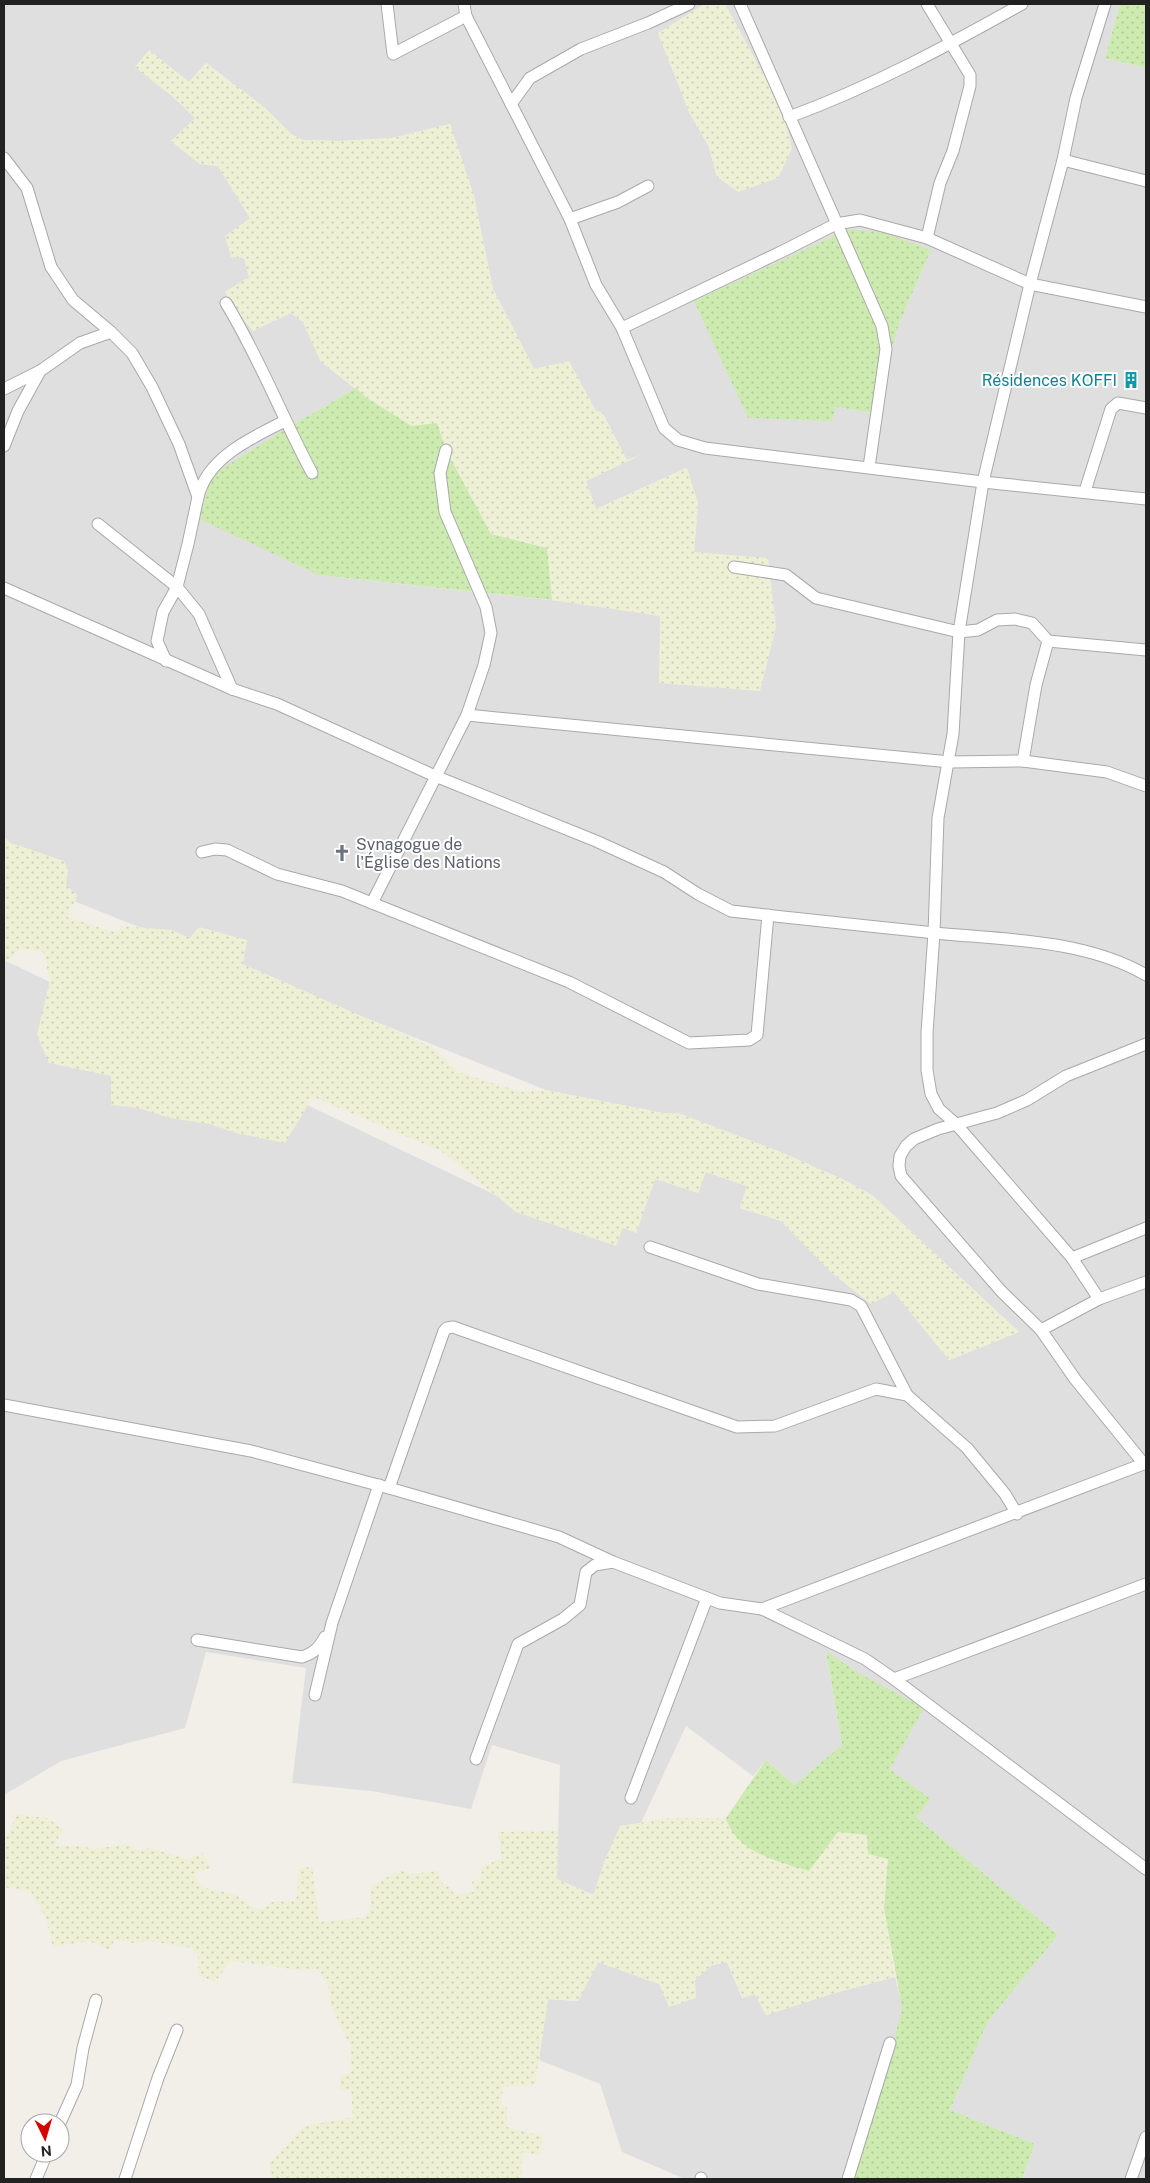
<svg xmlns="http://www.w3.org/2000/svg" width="1150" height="2183" font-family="'Public Sans',sans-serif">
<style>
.residential{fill:#e0dfdf;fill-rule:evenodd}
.farmland{fill:url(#farmland-dots)}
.grass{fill:url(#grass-dots)}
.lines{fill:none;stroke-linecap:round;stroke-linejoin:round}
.street-casing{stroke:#a9a9a9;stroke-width:13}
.street{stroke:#fff;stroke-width:11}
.labels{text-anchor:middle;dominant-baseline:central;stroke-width:4;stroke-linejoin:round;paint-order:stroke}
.culture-label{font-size:16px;fill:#0d838f;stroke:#fff;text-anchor:end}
.worship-label{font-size:16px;fill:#5b616d;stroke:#fff;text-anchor:start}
</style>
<defs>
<pattern id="farmland-dots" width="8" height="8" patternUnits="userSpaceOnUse" patternTransform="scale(1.25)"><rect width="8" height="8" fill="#eef0d5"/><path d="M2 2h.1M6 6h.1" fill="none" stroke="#ccceb7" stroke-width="1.8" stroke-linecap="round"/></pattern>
<pattern id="grass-dots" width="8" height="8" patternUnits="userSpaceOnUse" patternTransform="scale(1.25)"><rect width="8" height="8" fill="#cdebb0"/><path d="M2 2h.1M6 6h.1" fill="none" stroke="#b0c997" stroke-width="1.8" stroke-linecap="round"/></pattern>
</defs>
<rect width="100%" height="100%" fill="#f2efe9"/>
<g class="residential">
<path d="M4 4H705L658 33 689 112 709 147 717 177 784 113 725 4H1120L1105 58 1146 68V2179H1022L1035 2144 950 2110 987 2023 1058 1935 916 1817 931 1799 890 1769 855 1671 826 1652 842 1745 794 1785 766 1760 753 1776 686 1726 640 1825 620 1827 605 1860 594 1895 557 1879 560 1765 492 1745 471 1809 371 1791 292 1783 306 1668 206 1652 185 1728 61 1761 4 1795V960L560 1226 623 1227 636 1233 655 1179 706 1172 747 1186 740 1208 781 1221 833 1274 894 1292 949 1360 1019 1332 872 1195 842 1179 783 1153 678 1113H663L546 1090 4 873ZM149 50 189 82 206 63 264 107 291 134 303 140 340 141 392 138 450 124 474 196 493 289 534 369 569 362 596 412H602L627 461 586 481 596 509 686 468 698 503 694 552 660 616 604 606 319 575 282 431 356 388 321 362 303 322 291 313 225 292 249 277 244 258 250 218 218 166 200 164 171 141 196 118 174 98ZM931 250 899 324 873 413 836 407Z"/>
<path d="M598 1962 659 1984 695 1980 712 1965 727 1962 742 1998 755 1994 766 2015 831 1994 895 1977 903 2008 885 2076 854 2179H685L622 2152 600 2084 539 2060 548 1999 578 2001Z"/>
</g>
<g class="farmland">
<path d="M705 4H725L784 113 792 149 778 178 738 192 717 177 709 147 689 112 658 33Z"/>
<path d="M149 50 189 82 206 63 264 107 291 134 303 140 340 141 392 138 450 124 474 196 493 289 534 369 569 361 596 411 602 412 627 460 645 453 586 481 596 509 687 468 698 503 694 552 768 558 776 627 760 691 659 683 660 616 552 600 547 548 491 534 446 450 367 398 321 362 303 322 291 313 253 331 237 312 225 292 249 277 244 258 231 257 225 236 250 218 218 166 200 164 171 141 195 118 174 98 135 67Z"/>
<path d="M4 837 11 843 64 861 68 870 66 885 78 896 67 917 118 933 121 926 172 930 190 938 199 927 247 940 243 964 432 1047 459 1072 521 1092 546 1090 663 1113H678L783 1153 842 1179 872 1195 1019 1332 949 1360 894 1292 871 1304 833 1274 781 1221 740 1208 747 1186 706 1172 698 1193 655 1179 636 1233 623 1228 616 1246 516 1212 441 1151 313 1097 285 1143 236 1133 210 1124 170 1118 138 1108 111 1105V1076L49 1063 37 1035 50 980 43 952 22 949 4 963Z"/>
<path d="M17 1814 47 1818 63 1829 54 1846H79L95 1849 127 1844 138 1850 150 1848 187 1859 203 1853 211 1868 194 1874 202 1887 236 1895 256 1909 265 1908 272 1902 296 1901 300 1868 312 1867 319 1922 366 1917 371 1903V1886L400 1870 410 1874 438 1871 441 1882 451 1889 455 1895 474 1892 472 1881 481 1878 482 1867 501 1858 498 1832 558 1831 557 1879 593 1895 605 1860 620 1826 669 1818H726L730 1831 837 1832 867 1835 868 1854 888 1859 884 1908 895 1977 831 1994 766 2015 755 1994 743 1998 727 1962 712 1965 695 1980 696 1998 669 2007 659 1984 598 1962 578 2001 548 1999 535 2085 503 2087 501 2105 507 2107V2127L543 2136 540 2155 522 2152V2179H273L269 2164 304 2126 353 2117 351 2089 340 2090V2076L352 2071 350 2045 331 2007 328 1984 317 1969 300 1970 231 1961 215 1982 198 1975V1955L192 1948 148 1941 132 1943 115 1939 109 1950 89 1941 53 1947 46 1918 31 1892 4 1887V1840L6 1839Z"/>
</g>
<g class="grass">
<path d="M1120 4H1146V68L1105 58Z"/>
<path d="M849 229 885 233 931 250 899 324 873 413 836 407 832 421 748 418 694 301Z"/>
<path d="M356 388 367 398 412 426 437 423 446 450 491 534 547 548 552 600 319 575 199 519 212 475 282 431Z"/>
<path d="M826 1651 855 1671 924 1708 890 1769 931 1799 916 1817 1058 1935 987 2023 950 2110 1035 2144 1022 2179H854L885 2076 902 2008 884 1908 888 1859 868 1854 867 1835 838 1832 809 1871C779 1862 735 1852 726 1818L766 1760 794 1785 842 1745Z"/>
</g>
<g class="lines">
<g class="street-casing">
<g id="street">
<path d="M387 4 393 54 466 16"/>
<path d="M464 4 466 16 570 219 596 285 622 328 785 250 836 224 860 220 927 238 1030 284 1146 307"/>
<path d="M740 4 882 326 886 349 869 467"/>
<path d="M511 104 530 78 581 49 648 23 689 4"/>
<path d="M789 117C871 87 947 46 1022 4"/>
<path d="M4 158 27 188 51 267 73 300 111 332"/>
<path d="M1063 160 1146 181"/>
<path d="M570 219 618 202 648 186"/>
<path d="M927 238 940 183 953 151 970 86V75L927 4"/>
<path d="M226 303C259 357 282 417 312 473"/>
<path d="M622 328 664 428 678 440 705 448 983 482 1146 499"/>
<path d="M4 389 40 371 80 343 111 332 132 353 152 387 179 444 198 497 188 544 177 587 163 612 157 641 166 661"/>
<path d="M4 446 18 411 40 371"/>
<path d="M1085 491 1111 409 1118 403 1146 408"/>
<path d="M198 497C207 458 251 438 285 421"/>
<path d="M98 524 177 587 199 614 232 689"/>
<path d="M734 567 786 575 816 598 959 632 978 630 997 620 1015 619 1032 623 1048 641 1146 650"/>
<path d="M4 588 232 689 277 704 435 776 596 841 664 872 698 894 731 911C799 919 867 926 935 933 1005 940 1084 939 1146 975"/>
<path d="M467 715 950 762 1023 761 1107 772 1146 786"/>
<path d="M1023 761 1036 685 1048 641"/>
<path d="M202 852 215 849 227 850 277 874 342 891 569 982 689 1043 749 1040 757 1035 768 915"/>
<path d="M372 903 467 715 484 665 491 633 486 607 445 512 440 473 446 450"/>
<path d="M650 1247 758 1284 851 1300 861 1306 907 1395"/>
<path d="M1072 1258 1146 1228"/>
<path d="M1099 1299 1072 1258 956 1124 939 1109 931 1094 927 1070V1033L934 933 938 818 953 734 959 632 983 482 1030 284 1063 160 1076 98 1105 4"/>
<path d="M1041 1330 1099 1299 1146 1282"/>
<path d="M4 1405 251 1451 389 1488 559 1537 613 1562 720 1603 762 1609 865 1659 894 1679 1146 1869"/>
<path d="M1144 1464 1075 1379 1041 1330 1001 1291 901 1176 899 1166 900 1156 906 1146 914 1139 938 1129 997 1113 1027 1100 1066 1076 1146 1044"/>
<path d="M389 1488 444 1331 447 1328 453 1327 737 1427 775 1426 876 1389 907 1395 967 1448 1005 1494 1017 1514"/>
<path d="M762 1609 1146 1463"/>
<path d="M197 1640 302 1657C314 1653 319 1648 325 1637"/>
<path d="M894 1679 1146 1584"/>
<path d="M315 1695 332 1623 379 1485"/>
<path d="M476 1759 518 1644 563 1619 580 1605 586 1572 595 1565 613 1562"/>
<path d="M631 1798 707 1598"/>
<path d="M60 2123 77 2085 83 2048 96 2000"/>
<path d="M36 2179 47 2153"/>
<path d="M125 2179 158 2078 177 2030"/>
<path d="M701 2179V2178"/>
<path d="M848 2179 890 2043"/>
<path d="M1131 2179 1146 2137"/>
</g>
</g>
<use href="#street" class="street"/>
</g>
<defs>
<g id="building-bare" transform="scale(1.35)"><path d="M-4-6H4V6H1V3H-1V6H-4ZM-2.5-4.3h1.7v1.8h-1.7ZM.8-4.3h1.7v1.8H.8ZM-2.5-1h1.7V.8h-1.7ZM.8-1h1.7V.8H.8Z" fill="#0f9aa8" stroke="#fff" stroke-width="2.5" paint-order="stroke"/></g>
<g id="church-bare" transform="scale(1.35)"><path d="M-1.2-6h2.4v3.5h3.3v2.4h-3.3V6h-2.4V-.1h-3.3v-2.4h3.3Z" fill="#6b7280" stroke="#fff" stroke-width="2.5" paint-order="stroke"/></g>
</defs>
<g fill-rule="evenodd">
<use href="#building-bare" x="1131" y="380"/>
<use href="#church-bare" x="342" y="853"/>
</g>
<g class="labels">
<g class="culture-label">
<text x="1117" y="380">Résidences KOFFI</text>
</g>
<g class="worship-label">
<text x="356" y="844">Synagogue de<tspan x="356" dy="18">l'Église des Nations</tspan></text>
</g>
</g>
<rect width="1150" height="2183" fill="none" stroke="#222222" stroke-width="10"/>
<g transform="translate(45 2138) rotate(175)"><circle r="24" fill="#ffffff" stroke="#a7a7a7"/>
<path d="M0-4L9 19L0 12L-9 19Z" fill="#d40000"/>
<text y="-8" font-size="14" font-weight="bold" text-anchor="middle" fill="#222222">N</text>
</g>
</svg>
